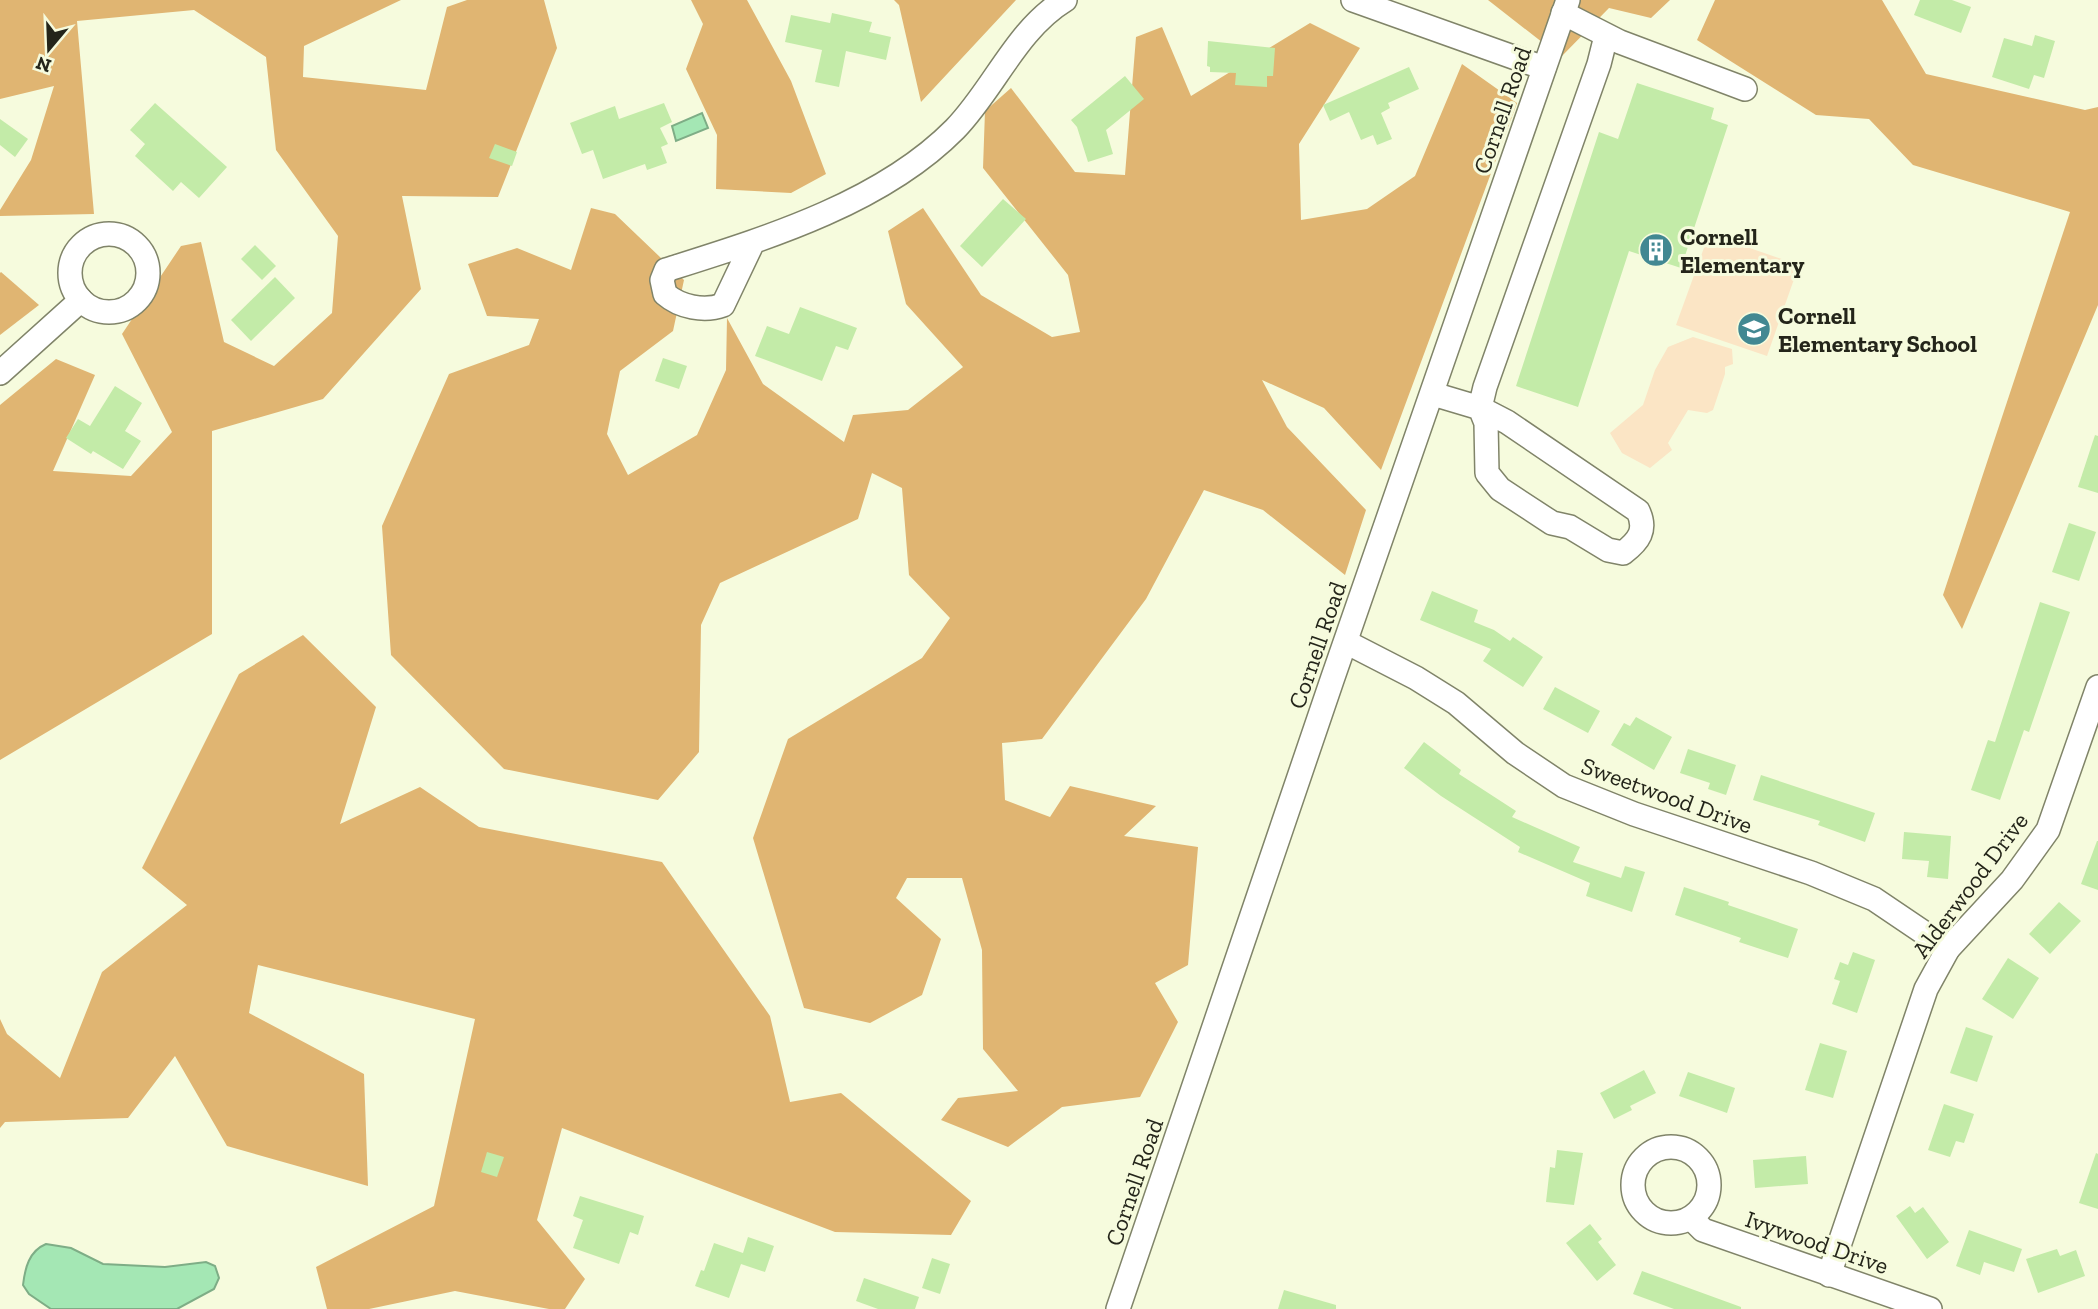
<svg xmlns="http://www.w3.org/2000/svg" width="2098" height="1309" font-family="'Zilla Slab',serif">
<style>
.green{fill:#fbe5c5}
.forest{fill:#e0b572}
.water{fill:#a4e7b4;stroke:#7ead86;stroke-width:2}
.building{fill:#c3eba8}
.lines{fill:none;stroke-linecap:round;stroke-linejoin:round}
.minor-casing{stroke:#808469;stroke-width:26}
.minor{stroke:#fff;stroke-width:23}
.labels{text-anchor:middle;dominant-baseline:central;stroke-width:6;stroke-linejoin:round;paint-order:stroke}
.street-label{font-size:24px;fill:#24251a;stroke:#f6fbdd}
.poi-label{font-size:24px;font-weight:bold;fill:#24251a;stroke:#f6fbdd;text-anchor:start}
</style>
<rect width="100%" height="100%" fill="#f6fbdd"/>
<g class="green">
<path d="M1709 234 1799 265 1767 356 1676 325Z"/>
<path d="M1693 337 1732 349 1733 364 1725 367V374L1713 410 1707 413 1688 410 1668 443 1672 450 1650 468 1622 453 1610 433 1643 405 1655 370 1668 347Z"/>
</g>
<g class="forest">
<path d="M0 0H401L304 46 303 77 426 90 447 7 467 0H544L557 48 498 197 402 196 421 289 323 399 212 431V634L0 760V405L56 359 95 375 53 471 131 476 172 432 122 334 181 246 201 242 224 342 274 366 332 313 338 236 276 150 266 57 194 10 77 21 94 214 0 216V210L31 160 54 86 0 99Z"/>
<path d="M691 0H747L791 81 826 174 791 193 716 189 717 135 686 69 703 24Z"/>
<path d="M894 0H1016L921 102 899 5Z"/>
<path d="M1488 0H1670L1651 18 1609 8 1561 57Z"/>
<path d="M1715 0H1882L1926 74 2085 110 2098 107V305L1962 629 1943 595 2070 212 1913 165 1869 119 1816 115 1697 40Z"/>
<path d="M1310 23 1360 48 1299 144 1301 220 1367 209 1415 176 1462 64 1517 103 1381 470 1324 408 1262 380 1287 427 1366 510 1345 575 1263 510 1204 490 1146 599 1042 739 1002 743 1005 800 1050 817 1070 786 1156 806 1124 836 1198 847 1188 965 1155 983 1178 1022 1140 1097 1062 1107 1008 1147 941 1120 958 1098 1018 1091 983 1049 982 950 962 878H907L896 898 941 939 922 995 870 1023 804 1008 753 838 788 739 922 658 950 618 909 575 902 488 872 473 858 519 720 583 701 625 699 752 658 800 504 769 391 655 382 526 449 374 529 345 539 319 487 316 468 264 517 248 571 270 591 208 615 214 684 280 673 331 620 371 607 434 628 475 697 435 726 370 727 318 763 384 844 442 853 415 908 410 963 367 906 304 888 231 923 208 981 295 1052 337 1080 332 1068 275 983 168 985 111 1011 88 1075 172 1125 175 1136 37 1162 27 1191 96Z"/>
<path d="M1 272 39 305 0 335V273Z"/>
<path d="M303 635 376 707 340 824 420 787 479 827 662 862 770 1016 790 1102 841 1093 971 1201 951 1235 835 1232 562 1128 537 1220 585 1279 565 1309H549L455 1291 369 1309H327L316 1267 434 1206 475 1019 258 965 249 1013 364 1074 368 1186 227 1146 175 1056 128 1118 5 1122 0 1128V1019L7 1034 60 1078 102 972 187 905 142 868 239 674Z"/>
</g>
<g class="water">
<path d="M702 113 708 128 676 141 672 126Z"/>
<path d="M46 1244 71 1248 103 1264 165 1267 206 1262 215 1266 219 1278 214 1289 177 1309H51L29 1294 23 1285C25 1268 29 1251 46 1244Z"/>
</g>
<g class="building">
<path d="M1920 0H1952L1971 7 1961 33 1914 15Z"/>
<path d="M832 13 872 22 869 32 891 37 886 60 846 51 839 87 815 82 822 50 785 42 791 15 830 23Z"/>
<path d="M2035 35 2055 41 2044 78 2034 75 2029 89 1992 77 2004 38 2032 46Z"/>
<path d="M1208 41 1275 48 1273 76H1267V87L1235 85 1236 73 1210 72V67L1207 66Z"/>
<path d="M1409 67 1419 89 1388 103 1390 108 1381 113 1392 139 1377 145 1373 135 1361 140 1349 112 1330 121 1323 105Z"/>
<path d="M1125 76 1144 99 1106 130 1113 154 1088 162 1077 127 1071 120Z"/>
<path d="M1637 83 1714 108 1711 119 1728 125 1681 268 1629 251 1578 407 1516 386 1599 132 1618 139Z"/>
<path d="M155 103 227 167 199 198 181 182 173 191 135 156 145 144 130 130Z"/>
<path d="M664 103 672 122 660 128 668 144 661 147 667 163 647 170 645 164 603 179 593 150 582 154 570 123 615 106 619 119Z"/>
<path d="M0 119 28 139 15 157 0 145Z"/>
<path d="M495 144 517 152 512 166 489 158Z"/>
<path d="M1003 199 1026 219 982 267 960 246Z"/>
<path d="M255 245 276 266 262 280 241 259Z"/>
<path d="M275 277 295 298 251 341 231 320Z"/>
<path d="M800 307 857 328 848 350 836 346 822 381 755 356 767 326 789 334Z"/>
<path d="M663 358 687 366 679 389 655 381Z"/>
<path d="M115 386 142 403 125 431 141 441 123 469 93 451 91 454 66 438 78 419 90 426Z"/>
<path d="M2095 435 2098 436V493L2078 487Z"/>
<path d="M2069 523 2096 532 2079 581 2052 572Z"/>
<path d="M1432 591 1478 610 1474 622 1494 630 1510 641 1513 637 1543 657 1523 687 1483 661 1491 649 1420 620Z"/>
<path d="M2040 602 2070 612 2029 732 2024 730 2000 800 1971 790 1988 740 1995 742Z"/>
<path d="M1555 687 1600 711 1588 733 1543 709Z"/>
<path d="M1636 717 1672 737 1654 770 1611 745 1624 723 1630 726Z"/>
<path d="M1424 742 1461 770 1459 774 1516 811 1512 817 1580 847 1573 862 1621 878 1625 866 1645 872 1632 912 1586 896 1590 883 1518 852 1520 847 1441 796 1404 768Z"/>
<path d="M1688 749 1736 765 1726 795 1708 789 1710 783 1680 773Z"/>
<path d="M1761 775 1875 813 1865 842 1818 825 1820 821 1753 800Z"/>
<path d="M1904 832 1951 836 1948 879 1927 877 1929 861 1902 859Z"/>
<path d="M2097 841H2098V890L2081 884Z"/>
<path d="M1684 887 1729 902 1728 905 1798 929 1788 958 1739 942 1741 938 1675 915Z"/>
<path d="M2059 902 2081 921 2050 954 2029 934Z"/>
<path d="M1853 952 1875 960 1857 1013 1832 1004 1840 981 1834 979 1840 962 1848 965Z"/>
<path d="M2008 958 2039 978 2013 1019 1982 999Z"/>
<path d="M1966 1027 1993 1036 1977 1082 1950 1073Z"/>
<path d="M1820 1043 1847 1051 1833 1098 1805 1090Z"/>
<path d="M1644 1070 1656 1093 1630 1106 1632 1110 1614 1119 1600 1093Z"/>
<path d="M1688 1072 1735 1088 1727 1113 1679 1096Z"/>
<path d="M1944 1104 1974 1114 1964 1143 1956 1141 1950 1157 1928 1150Z"/>
<path d="M1557 1150 1583 1153 1574 1205 1546 1202 1550 1167 1555 1168Z"/>
<path d="M487 1152 504 1157 497 1177 481 1172Z"/>
<path d="M2096 1153 2098 1154V1209L2079 1203Z"/>
<path d="M1806 1156 1808 1184 1755 1188 1753 1160Z"/>
<path d="M580 1196 644 1216 638 1235 630 1232 619 1264 573 1248 583 1220 573 1216Z"/>
<path d="M1910 1206 1915 1213 1923 1207 1949 1242 1927 1259 1896 1216Z"/>
<path d="M1590 1224 1602 1239 1598 1242 1616 1265 1597 1281 1566 1243Z"/>
<path d="M1969 1230 2022 1249 2014 1272 1984 1262 1980 1275 1956 1266Z"/>
<path d="M748 1237 774 1246 765 1272 741 1264 729 1298 695 1286 701 1270 704 1271 714 1243 743 1253Z"/>
<path d="M2057 1249 2060 1256 2076 1250 2085 1276 2038 1293 2026 1259Z"/>
<path d="M932 1258 950 1264 940 1294 922 1288Z"/>
<path d="M1642 1271 1741 1307V1309H1674L1633 1294Z"/>
<path d="M864 1278 919 1297 915 1309H878L856 1301Z"/>
<path d="M1284 1290 1336 1305V1309H1278Z"/>
</g>
<g class="lines">
<g class="minor-casing">
<g id="minor">
<path d="M1353 0 1544 68"/>
<path d="M1563 13 1620 42 1745 89"/>
<circle cx="109" cy="273" r="39"/>
<path d="M753 242 723 305C704 312 680 307 665 294L662 280 666 270C764 239 881 204 955 129 994 89 1016 30 1065 0"/>
<path d="M0 373 81 300"/>
<path d="M1433 394 1480 408 1507 422 1638 511C1647 530 1639 541 1623 553L1608 550 1570 527 1552 523 1500 489 1487 473 1486 423 1480 408 1485 387 1599 64 1606 36"/>
<path d="M1346 642 1416 678 1456 703 1515 753 1564 786 1634 814 1811 873 1874 899 1948 949"/>
<circle cx="1671" cy="1185" r="38"/>
<path d="M1691 1218 1703 1230 1930 1309"/>
<path d="M1829 1275 1926 989 1948 949 2012 880 2048 830 2098 687"/>
<path d="M1118 1309 1332 680 1568 0"/>
</g>
</g>
<use href="#minor" class="minor"/>
</g>
<defs>
<g id="building-disc" transform="scale(1.75)"><circle r="9.5" fill="#428892" stroke="#f6fbdd"/><path d="M-4-6H4V6H1V3H-1V6H-4ZM-2.5-4.3h1.7v1.8h-1.7ZM.8-4.3h1.7v1.8H.8ZM-2.5-1h1.7V.8h-1.7ZM.8-1h1.7V.8H.8Z" fill="#fff"/></g>
<g id="school-disc" transform="scale(1.75)"><circle r="9.5" fill="#428892" stroke="#f6fbdd"/><path d="M0-5L7-2L0 1L-7-2ZM-4 1L0 2.5L4 1V4Q0 6-4 4Z" fill="#fff"/></g>
</defs>
<g fill-rule="evenodd">
<use href="#building-disc" x="1656" y="250"/>
<use href="#school-disc" x="1754" y="329"/>
</g>
<g class="labels">
<g class="street-label">
<text transform="translate(1502 110) rotate(-71)">Cornell Road</text>
<text transform="translate(1317 645) rotate(-71)">Cornell Road</text>
<text transform="translate(1667 795) rotate(20)">Sweetwood Drive</text>
<text transform="translate(1970 885) rotate(-53)">Alderwood Drive</text>
<text transform="translate(1134 1182) rotate(-71)">Cornell Road</text>
<text transform="translate(1817 1242) rotate(19)">Ivywood Drive</text>
</g>
<g class="poi-label">
<text x="1680" y="236">Cornell<tspan x="1680" dy="28">Elementary</tspan></text>
<text x="1778" y="315">Cornell<tspan x="1778" dy="28">Elementary School</tspan></text>
</g>
</g>
<g transform="translate(49 49) rotate(199)" stroke="#f6fbdd" stroke-width="5" paint-order="stroke">
<path d="M0-5L12 26L0 18L-12 26Z" fill="#24251a"/>
<text y="-10" font-size="19" font-weight="bold" text-anchor="middle" fill="#24251a">N</text>
</g>
</svg>
